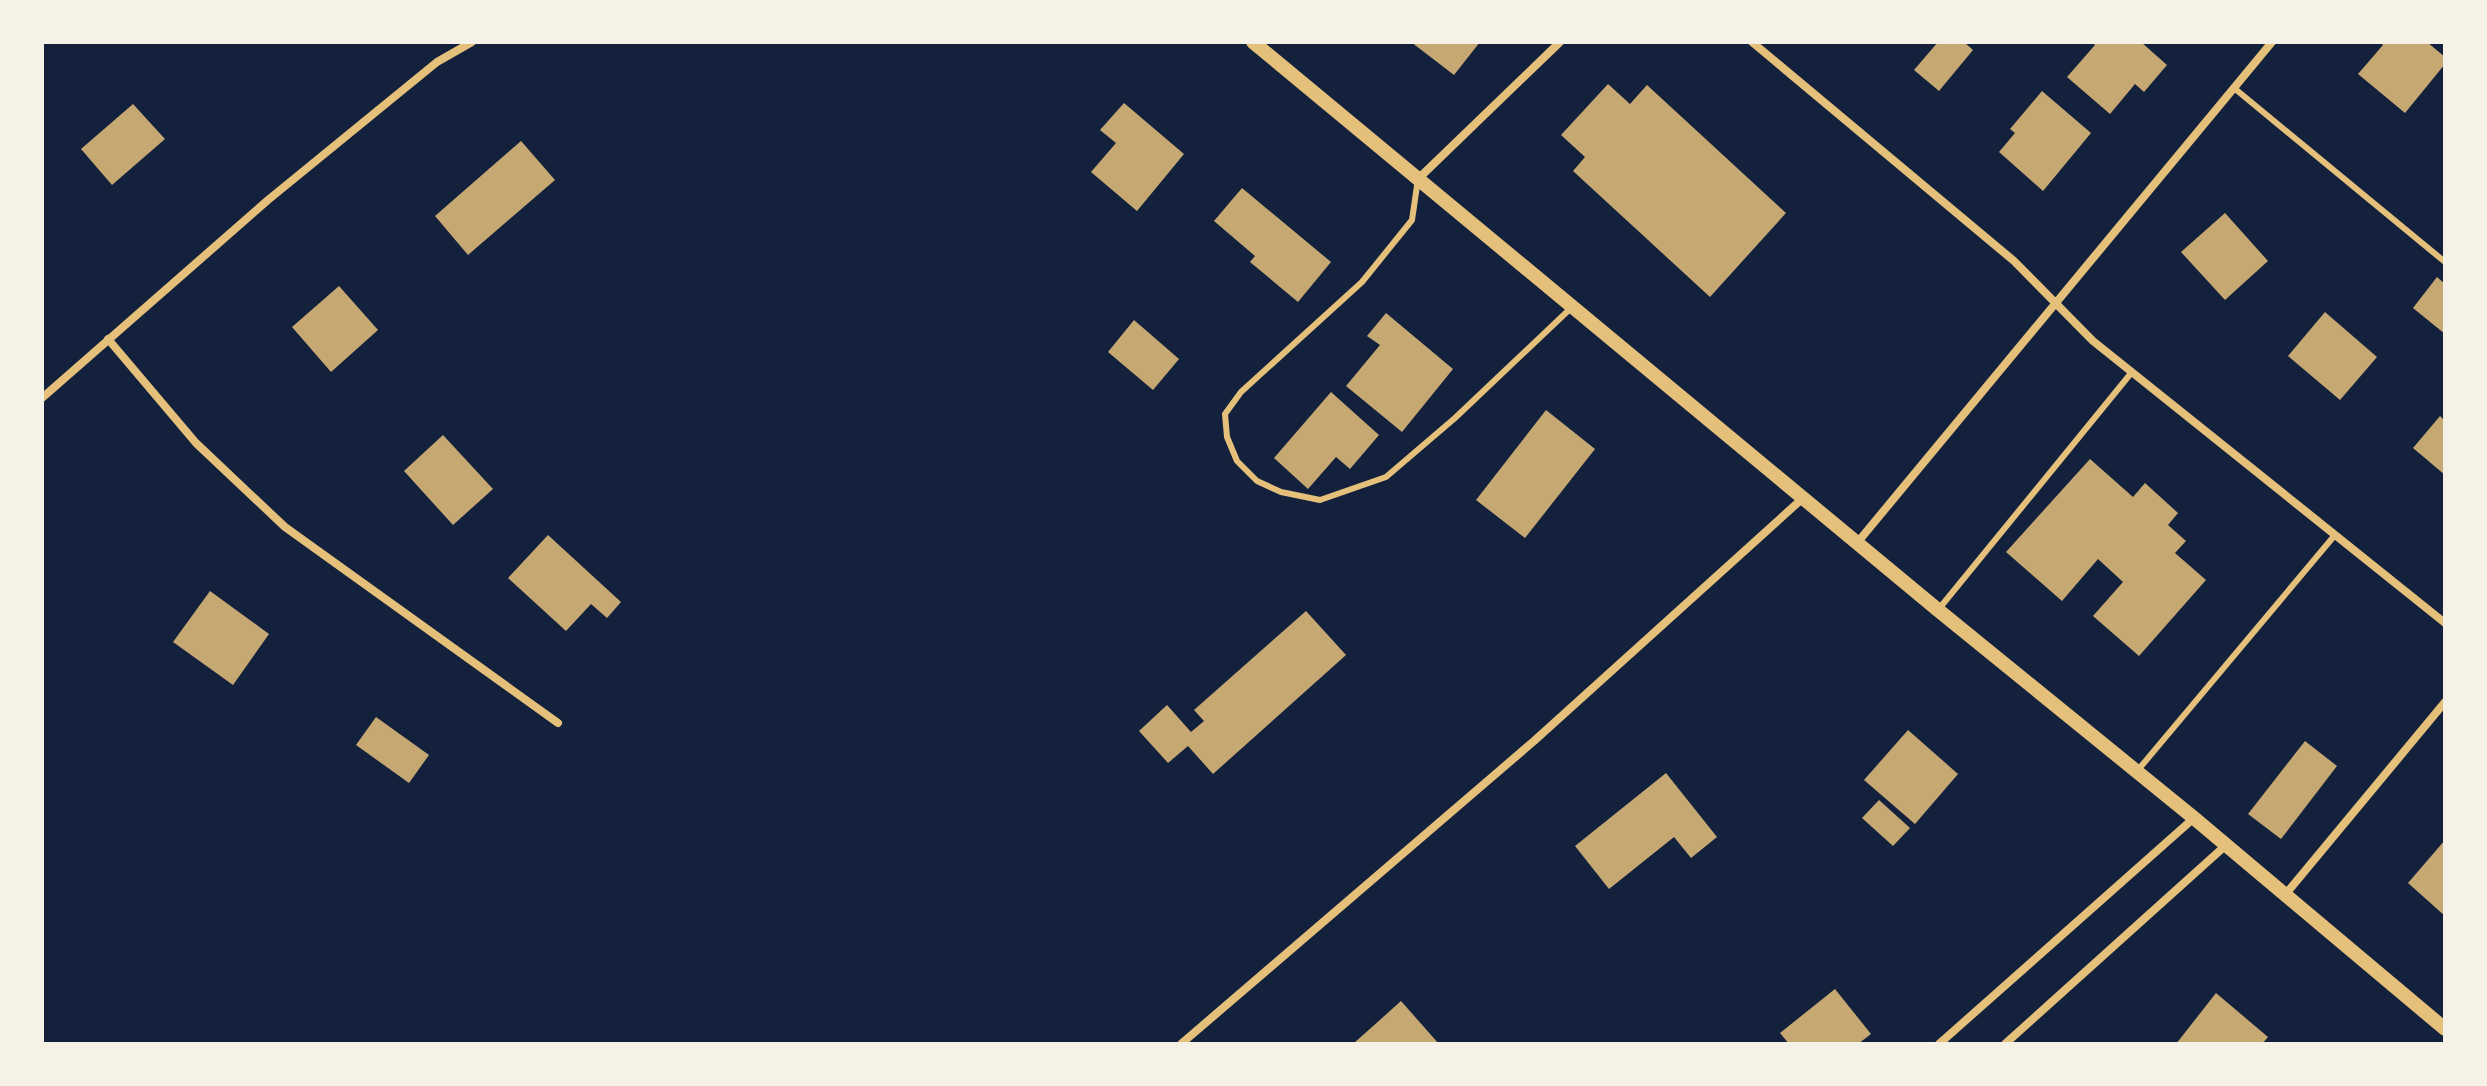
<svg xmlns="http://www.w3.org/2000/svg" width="2487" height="1086" font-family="Cabin,sans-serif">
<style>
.building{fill:#c6a872}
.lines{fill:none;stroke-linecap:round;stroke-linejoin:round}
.service{stroke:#e5c07b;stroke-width:6}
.minor{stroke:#e5c07b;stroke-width:8}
.tertiary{stroke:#e5c07b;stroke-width:14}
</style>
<rect width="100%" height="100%" fill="#14213d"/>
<g class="building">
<path d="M1411 42H1480L1454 75Z"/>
<path d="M1938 42H1964L1973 50 1939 91 1914 70Z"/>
<path d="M2091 42H2141L2167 65 2144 92 2135 84 2110 114 2067 77 2095 45Z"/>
<path d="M2379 42H2427L2445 57V64L2405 113 2358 74 2383 45Z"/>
<path d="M1608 84 1630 104 1647 85 1786 213 1710 297 1573 171 1585 157 1561 135Z"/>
<path d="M2042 91 2091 133 2043 191 1999 152 2015 133 2010 129Z"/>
<path d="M1124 103 1184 154 1137 211 1091 172 1116 143 1100 130Z"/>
<path d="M133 104 165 139 112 185 81 149Z"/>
<path d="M521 141 555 180 468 255 435 216Z"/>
<path d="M1242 188 1331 262 1298 302 1250 262 1255 256 1214 221Z"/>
<path d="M2225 213 2268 261 2225 300 2181 252Z"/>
<path d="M2437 277 2445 284V334L2413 308Z"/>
<path d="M339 286 378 330 331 372 292 327Z"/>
<path d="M2325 312 2377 357 2340 400 2288 356Z"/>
<path d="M1386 313 1453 369 1402 432 1346 386 1380 345 1367 336Z"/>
<path d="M1134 320 1179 359 1153 390 1108 352Z"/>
<path d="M1331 392 1379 435 1350 469 1336 457 1308 489 1274 458Z"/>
<path d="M1546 410 1595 449 1525 538 1476 500Z"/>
<path d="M2440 416 2445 421V475L2413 448Z"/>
<path d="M443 435 493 489 453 525 404 471Z"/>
<path d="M2090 459 2133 497 2145 483 2178 513 2168 525 2186 541 2175 553 2206 580 2139 656 2093 616 2123 582 2098 559 2062 601 2006 552Z"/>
<path d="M548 535 621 602 607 618 591 604 566 631 508 578Z"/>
<path d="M210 591 269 634 233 685 173 642Z"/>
<path d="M1306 611 1346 655 1213 774 1188 746 1168 763 1139 731 1167 705 1191 732 1204 721 1194 710Z"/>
<path d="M376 717 429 755 409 783 356 745Z"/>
<path d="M1908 730 1958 774 1915 824 1864 780Z"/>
<path d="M2305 741 2337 766 2281 839 2248 814Z"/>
<path d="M1666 773 1717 837 1691 858 1674 837 1609 889 1575 846Z"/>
<path d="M1879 800 1910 828 1893 846 1862 818Z"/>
<path d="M2445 840V916L2408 883Z"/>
<path d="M1835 989 1871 1034 1858 1044H1789L1780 1033Z"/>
<path d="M2216 993 2268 1037 2262 1044H2176Z"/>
<path d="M1401 1001 1439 1044H1353Z"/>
</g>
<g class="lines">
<g class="service">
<path d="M2234 88 2445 262"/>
<path d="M1418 179 1412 220 1362 282 1241 392 1225 414 1227 437 1237 461 1257 481 1281 492 1320 500 1386 477 1455 418 1571 308"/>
<path d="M1938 610 2132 372"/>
<path d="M2138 770 2335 535"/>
</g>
<g class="minor">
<path d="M1752 42 2014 261 2093 341 2445 623"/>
<path d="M1418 179 1560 42"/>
<path d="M108 339 196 443 285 527 558 723"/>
<path d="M42 398 268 200 437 62 472 42"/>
<path d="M1857 543 2272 42"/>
<path d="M2285 895 2445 702"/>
<path d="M1181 1044 1534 741 1803 498"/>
<path d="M1939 1044 2194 818"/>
<path d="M2005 1044 2225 846"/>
</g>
<path class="tertiary" d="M1253 42 1938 610 2194 818 2445 1029"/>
</g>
<rect width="2487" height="1086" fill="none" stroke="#f6f1e7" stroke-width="88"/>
</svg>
